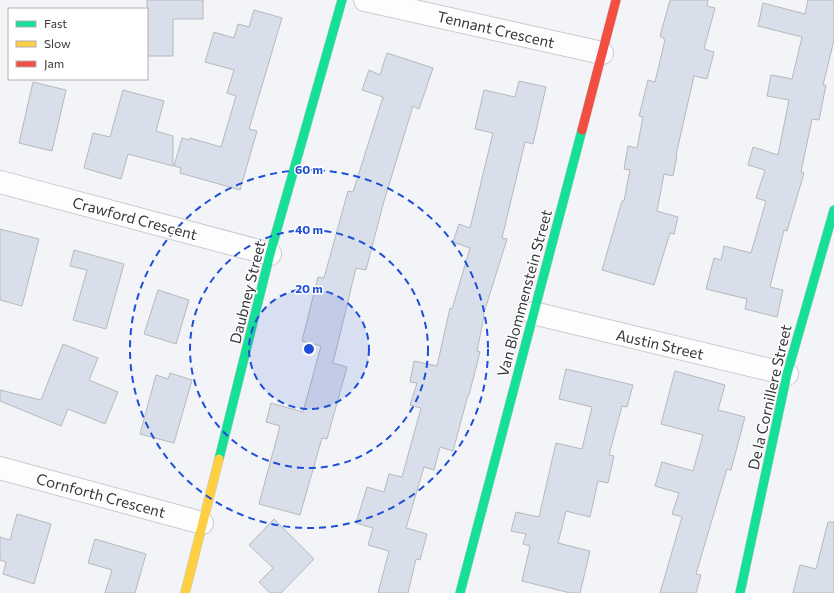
<svg xmlns="http://www.w3.org/2000/svg" width="834" height="593" font-family="Commissioner,sans-serif">
<style>
.building{fill:#d9dfea;stroke:#b7b8ba}
.lines{fill:none;stroke-linecap:round;stroke-linejoin:round}
.street-casing{stroke:#cacccf;stroke-width:24}
.fast-casing{stroke:#cacccf;stroke-width:10}
.slow-casing{stroke:#cacccf;stroke-width:10}
.jam-casing{stroke:#cacccf;stroke-width:10}
.street{stroke:#fdfdfe;stroke-width:22}
.fast{stroke:#16e098;stroke-width:9}
.slow{stroke:#ffcf43;stroke-width:9}
.jam{stroke:#f24e42;stroke-width:9}
.ring{fill:none;stroke:#1d4ed8;stroke-width:2;stroke-dasharray:7 5}
.labels{text-anchor:middle;dominant-baseline:central;stroke-width:3;stroke-linejoin:round;paint-order:stroke}
.street-label{font-size:15px;fill:#36373a;stroke:#fff}
.centre{fill:#1d4ed8;stroke:#fff;stroke-width:2}
.ring-label{font-size:12px;text-anchor:middle;font-weight:bold;fill:#1d4ed8;stroke:#fff;stroke-width:3;stroke-linejoin:round;paint-order:stroke}
</style>
<rect width="100%" height="100%" fill="#f2f4f7"/>
<g class="building">
<path d="M147 0H203V19H173V56H147Z"/>
<path d="M670 0H708L707 6 715 8 704 49 714 52 707 79 694 76 676 155H677L673 176 664 174 657 211 678 217 674 234 670 233 654 285 602 270 622 201H624L630 170 624 169 628 146 637 148 643 117 639 116 648 80 655 82 665 40 660 36Z"/>
<path d="M808 0H834V40L823 85H826L819 120 812 119 801 172 804 173 787 231 784 230 770 287 783 290 777 317 745 309 747 299 706 289 714 258 721 260 724 246 751 253 766 201 756 198 765 170 748 165 753 147 778 155 789 100 767 96 771 75 792 79 802 37 758 26 763 3 805 14Z"/>
<path d="M254 10 282 18 249 129 257 131 240 190 180 173 181 168 174 166 182 138 189 140 190 138 221 147 236 96 227 93 234 70 205 62 214 32 234 38 238 24 249 27Z"/>
<path d="M387 53 433 68 419 109 413 106 384 201 366 270 356 268 333 363 347 367 327 439 322 438 300 515 259 504 280 426 266 422 271 403 303 412 321 346 302 341 318 277 324 278 348 191 353 192 383 97 362 90 369 70 380 75Z"/>
<path d="M519 81 546 87 533 144 525 142 502 238 507 239 483 316H484L477 351 480 352 469 395H468L453 451 440 447 434 470 424 467 406 528 427 534 420 560 416 559 408 593H378L389 551 368 545 373 528 356 523 367 487 384 492 389 474 402 477 421 408 410 405 417 383 410 382 414 361 437 366 450 308 452 309 470 248 453 242 459 224 470 228 493 133 475 129 484 90 515 97Z"/>
<path d="M33 82 66 90 52 151 19 143Z"/>
<path d="M123 90 164 101 156 131 173 136V166L128 154 121 179 84 168 93 133 110 137Z"/>
<path d="M0 229 39 239 22 306 0 300Z"/>
<path d="M74 250 124 264 106 329 73 320 87 270 70 266Z"/>
<path d="M158 290 189 300 176 344 144 334Z"/>
<path d="M63 344 98 358 89 380 118 392 105 424 68 409 61 426 0 401V390L41 400Z"/>
<path d="M566 369 633 385 627 407 622 406 609 455 614 456 608 483 598 481 590 517 566 511 558 543 590 551 580 593H570L522 581 530 546 523 544 526 534 511 531 516 512 539 517 556 443 582 449 592 407 559 399Z"/>
<path d="M675 371 725 385 718 410 745 417 731 470 727 469 696 574 701 575 696 593H660L682 517 672 514 679 493 655 486 662 462 693 471 703 435 661 424Z"/>
<path d="M170 373 192 380 174 443 140 434 156 375 168 379Z"/>
<path d="M17 514 51 524 34 584 3 574 6 562 0 560V537L10 540Z"/>
<path d="M274 519 314 559 281 593H270L259 582 273 568 249 545Z"/>
<path d="M828 522H834V593H793L800 565 816 569Z"/>
<path d="M95 539 146 554 135 593H105L112 570 88 563Z"/>
</g>
<g class="lines">
<g class="street-casing">
<g id="street">
<path d="M365 0 602 53"/>
<path d="M0 182 270 254"/>
<path d="M533 313 787 374"/>
<path d="M0 468 202 523"/>
</g>
</g>
<g class="fast-casing">
<g id="fast">
<path d="M219 459 270 254 342 0"/>
<path d="M460 593 582 130"/>
<path d="M740 593 787 374 834 210"/>
</g>
</g>
<g class="slow-casing">
<path id="slow" d="M185 593 219 459"/>
</g>
<g class="jam-casing">
<path id="jam" d="M582 130 616 0"/>
</g>
<use href="#street" class="street"/>
<use href="#fast" class="fast"/>
<use href="#slow" class="slow"/>
<use href="#jam" class="jam"/>
</g>
<circle cx="309" cy="349" r="60" fill="#1d4ed8" fill-opacity=".12"/>
<g class="ring">
<circle cx="309" cy="349" r="60"/>
<circle cx="309" cy="349" r="119"/>
<circle cx="309" cy="349" r="179"/>
</g>
<g class="labels">
<g class="street-label">
<text transform="translate(496 29) rotate(13)">Tennant Crescent</text>
<text transform="translate(135 218) rotate(15)">Crawford Crescent</text>
<text transform="translate(247 292) rotate(-76)">Daubney Street</text>
<text transform="translate(524 293) rotate(-75)">Van Blommenstein Street</text>
<text transform="translate(660 344) rotate(13)">Austin Street</text>
<text transform="translate(769 397) rotate(-77)">De la Cornillere Street</text>
<text transform="translate(101 495) rotate(15)">Cornforth Crescent</text>
</g>
</g>
<circle cx="309" cy="349" r="6" class="centre"/>
<g class="ring-label">
<text x="309" y="174">60 m</text>
<text x="309" y="234">40 m</text>
<text x="309" y="293">20 m</text>
</g>
<rect x="8" y="8" width="140" height="72" fill="#ffffff" stroke="#afafb0"/>
<rect x="16" y="21" width="20" height="6" fill="#16e098" stroke="#afafb0"/>
<text x="44" y="28" font-size="12" fill="#36373a">Fast</text>
<rect x="16" y="41" width="20" height="6" fill="#ffcf43" stroke="#afafb0"/>
<text x="44" y="48" font-size="12" fill="#36373a">Slow</text>
<rect x="16" y="61" width="20" height="6" fill="#f24e42" stroke="#afafb0"/>
<text x="44" y="68" font-size="12" fill="#36373a">Jam</text>
</svg>
